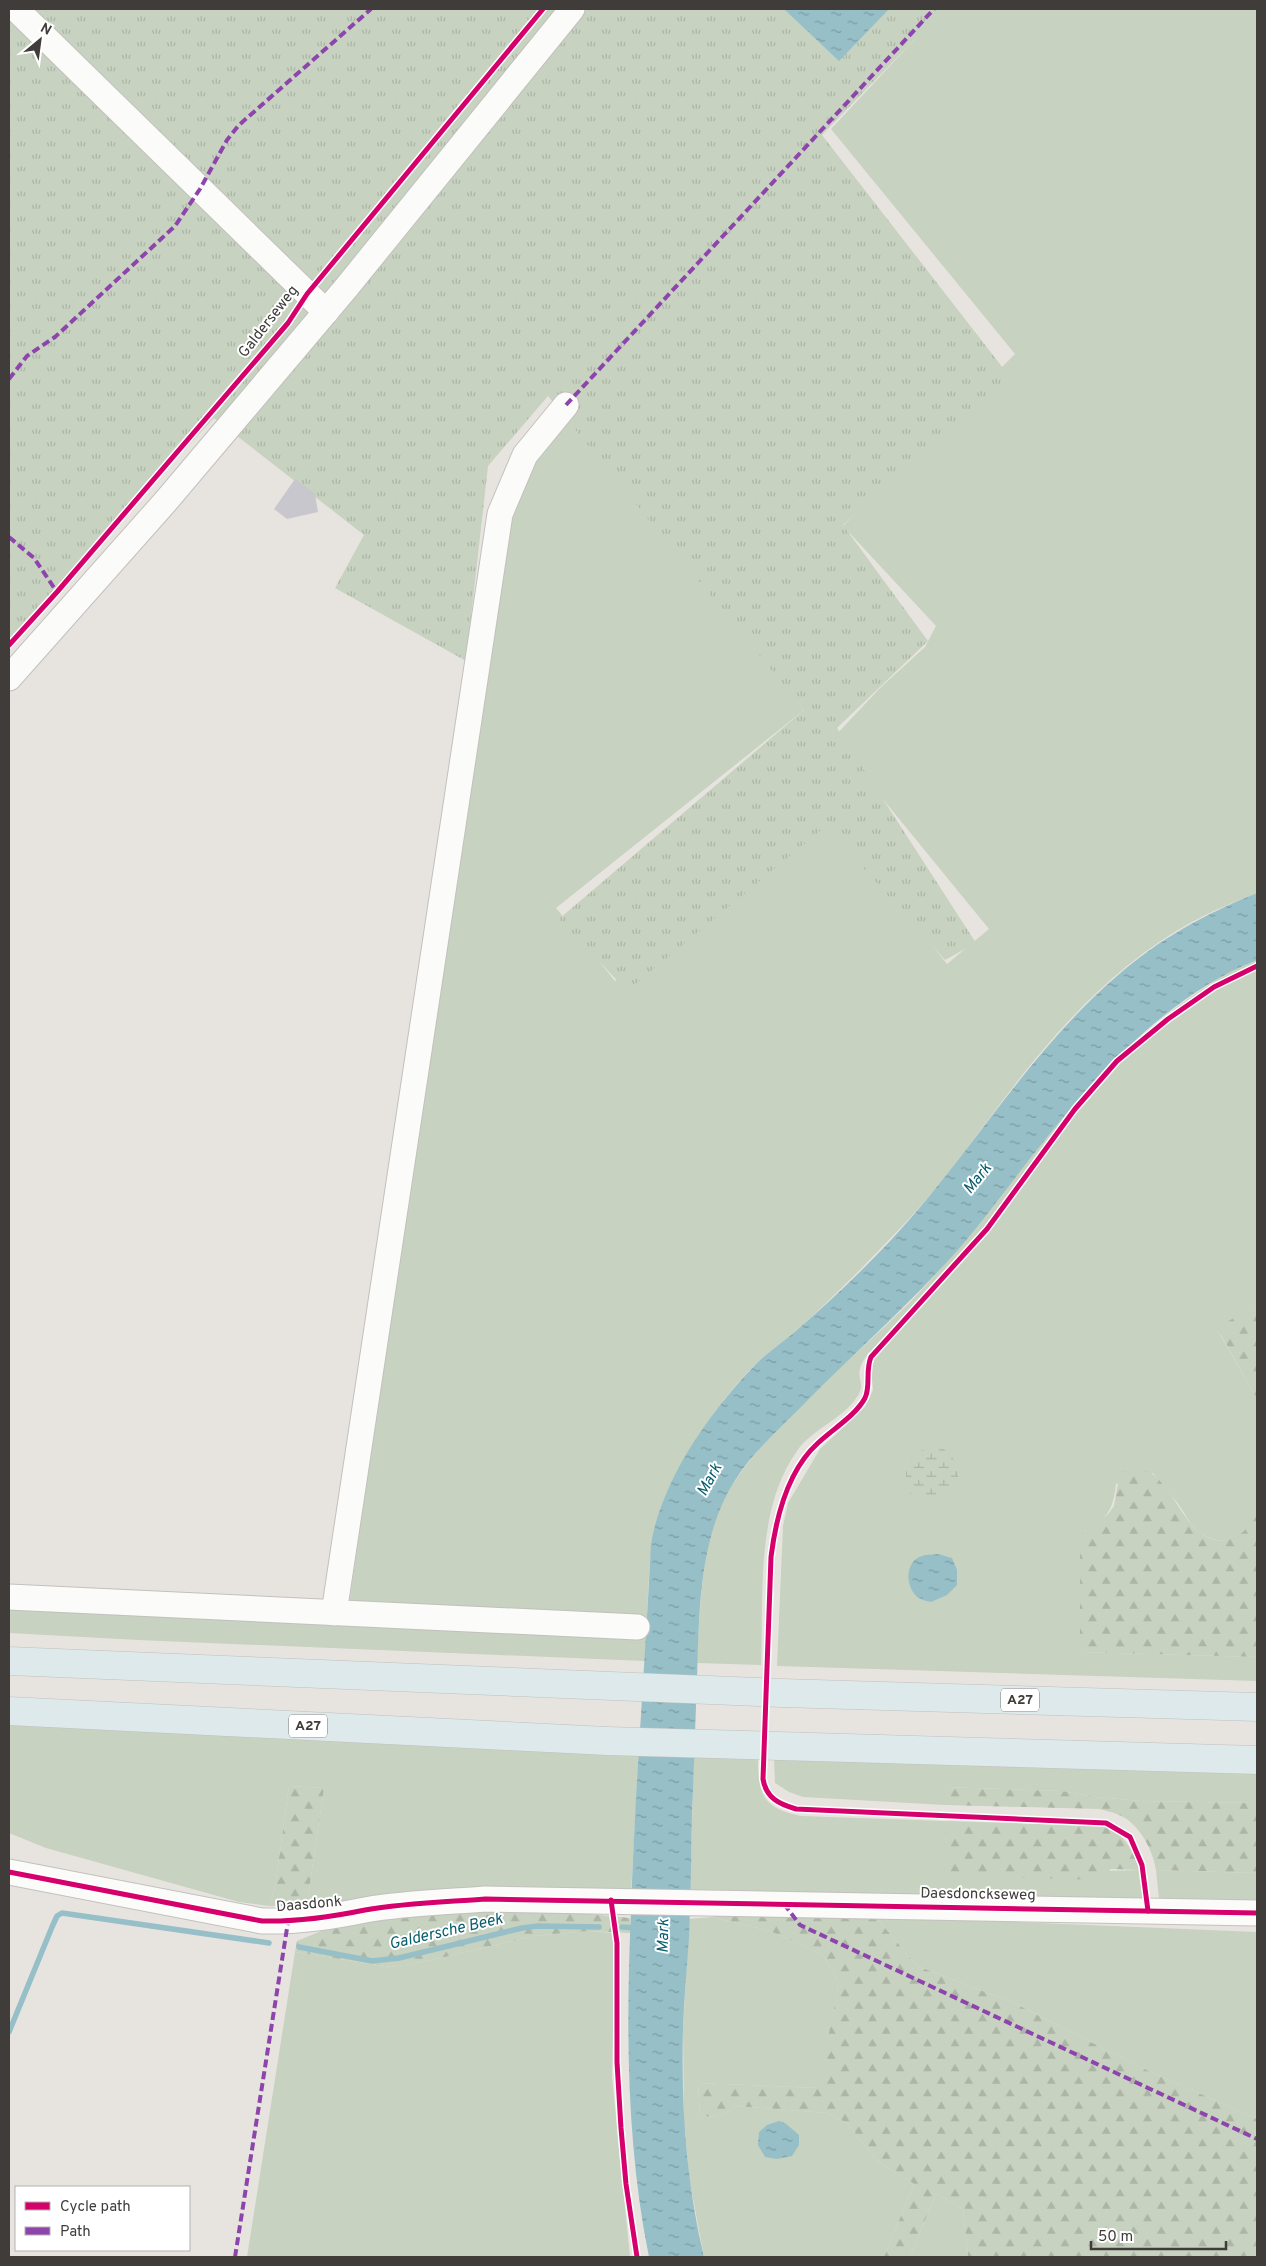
<svg xmlns="http://www.w3.org/2000/svg" width="1266" height="2266" font-family="Overpass,sans-serif">
<style>
.grass{fill:#c7d2c0}
.forest{fill:url(#forest-firs)}
.wetland{fill:url(#wetland-marsh)}
.park{fill:url(#park-tufts)}
.water{fill:url(#water-ripples)}
.lines{fill:none;stroke-linecap:round;stroke-linejoin:round}
.stream{stroke:#96bfc8;stroke-width:5.5}
.building{fill:#c9c7ce}
.minor-casing{stroke:#c3c0bd;stroke-width:27}
.highway-casing{stroke:#c1c0be;stroke-width:29}
.minor{stroke:#fbfbfa;stroke-width:25}
.highway{stroke:#dde9eb;stroke-width:28}
.quiet{stroke:#8e44ad;stroke-width:4;stroke-dasharray:8 4;stroke-linecap:butt}
.cycleway-casing{stroke:#fff;stroke-width:8}
.cycleway{stroke:#d6006c;stroke-width:5}
.labels{text-anchor:middle;dominant-baseline:central;stroke-width:4;stroke-linejoin:round;paint-order:stroke}
.shield{fill:#fff;stroke:#797675;stroke-width:1}
.shield-label{font-size:14px;font-weight:bold;fill:#3f3c3a}
.street-label{font-size:15px;fill:#3f3c3a;stroke:#fff}
.water-label{font-size:16px;font-style:italic;fill:#095e6d;stroke:#fff}
</style>
<defs>
<pattern id="forest-firs" width="22" height="20" patternUnits="userSpaceOnUse" patternTransform="scale(1.25)"><rect width="22" height="20" fill="#c7d2c0"/><path d="M5 1l3.5 6h-7zM16 11l3.5 6h-7z" fill="#acb5a6"/></pattern>
<pattern id="wetland-marsh" width="20" height="14" patternUnits="userSpaceOnUse" patternTransform="scale(1.25)"><rect width="20" height="14" fill="#c7d2c0"/><path d="M1 5h8M5 5V1M11 12h8M15 12V8" fill="none" stroke="#acb5a6"/></pattern>
<pattern id="park-tufts" width="24" height="20" patternUnits="userSpaceOnUse" patternTransform="scale(1.25)"><rect width="24" height="20" fill="#c7d2c0"/><path d="M3 7l-1-3M5 7V3M7 7l1-3M15 17l-1-3M17 17v-4M19 17l1-3" fill="none" stroke="#acb5a6"/></pattern>
<pattern id="water-ripples" width="26" height="14" patternUnits="userSpaceOnUse" patternTransform="scale(1.25)"><rect width="26" height="14" fill="#96bfc8"/><path d="M2 4q2-2 4 0t4 0M15 11q2-2 4 0t4 0" fill="none" stroke="#7c9ca3"/></pattern>
</defs>
<rect width="100%" height="100%" fill="#e7e4e0"/>
<g class="grass">
<path d="M943 9H1255L1257 12V893C1234 902 1212 911 1190 923 1123 960 1066 1019 1020 1078 982 1126 948 1178 907 1221 872 1258 836 1295 798 1329 786 1340 772 1349 760 1360 727 1391 700 1431 678 1470 648 1524 650 1559 647 1617L349 1605 394 1284 508 521 537 452 572 408 804 710 556 908 615 981 828 815 947 964 989 929 833 738 880 688 925 647 936 626 843 526 1015 354 831 129Z"/>
<path d="M1257 960V1304L1217 1329 1257 1399V1514C1244 1539 1223 1550 1198 1531 1189 1524 1183 1509 1175 1500 1168 1491 1160 1482 1153 1473L1116 1484C1112 1518 1105 1516 1080 1535V1652L1257 1657V1681L777 1666 783 1526 788 1503 820 1449 865 1407 873 1390 871 1370 875 1355 869 1352C866 1357 861 1363 860 1369 857 1380 866 1384 857 1397 843 1419 812 1429 797 1451 755 1510 764 1596 761 1665L697 1663C699 1623 702 1541 720 1506 763 1425 850 1364 914 1298 1004 1204 1068 1089 1173 1010 1200 990 1226 972 1257 960Z"/>
<path d="M9 1610 646 1638 645 1661 138 1640 9 1633Z"/>
<path d="M9 1724 134 1731 639 1752 631 1893H452L310 1906 308 1897 324 1788 289 1786 275 1887 269 1906 239 1902 46 1848 9 1833Z"/>
<path d="M694 1754 758 1756C758 1793 761 1808 801 1816L945 1821V1875L1140 1870 1143 1899 690 1894Z"/>
<path d="M774 1757 1257 1772V1803L1141 1801 1096 1797 1062 1791 946 1787 945 1805 803 1797 789 1792 775 1783Z"/>
<path d="M1156 1870 1257 1873V1900L1159 1899Z"/>
<path d="M875 1916 1257 1932V2119L1140 2067 1014 2003 917 1966Z"/>
<path d="M712 1917 770 1931 823 1955 839 1983 819 2088 698 2083 700 2116 720 2117 736 2106 828 2113 847 2123 877 2161 914 2184 884 2257H704L689 2177 684 2118 683 2030 689 1919Z"/>
<path d="M589 1931 615 1933 612 2077 630 2257H247L295 1952 391 1967 432 1960 533 1936Z"/>
<path d="M936 2193 963 2209 968 2257H910Z"/>
</g>
<g class="forest">
<path d="M1257 1304V1399L1217 1328Z"/>
<path d="M1132 1469C1138 1470 1149 1471 1154 1475 1171 1490 1183 1518 1197 1530 1221 1551 1244 1538 1257 1514V1657L1080 1652V1535L1108 1514 1114 1506 1120 1472Z"/>
<path d="M289 1786 324 1788 308 1897 310 1906H269L275 1887Z"/>
<path d="M945 1787 1062 1791 1096 1797 1141 1801 1257 1803V1873L1156 1870C1153 1850 1139 1823 1119 1815 1113 1812 1106 1811 1099 1809L945 1805Z"/>
<path d="M945 1821 1105 1826C1125 1835 1133 1850 1140 1870L1111 1869 1099 1880 945 1875Z"/>
<path d="M530 1908 630 1918V1933L589 1931 533 1936 432 1960 391 1967 295 1952 297 1941 336 1925 440 1909Z"/>
<path d="M741 1911 875 1916 917 1966 1014 2003 1140 2067 1257 2119V2257H968L963 2209 936 2193 910 2257H884L914 2184 877 2161 847 2123 828 2113 736 2106 720 2117 700 2116 698 2083 818 2088 839 1983 823 1955 770 1931 712 1917Z"/>
</g>
<path class="wetland" d="M936 1446C956 1453 956 1463 959 1481 948 1500 931 1503 911 1495 900 1468 907 1452 936 1446Z"/>
<path class="park" d="M9 9H944L822 135 1010 377 843 525 928 641 837 728 976 943 945 960 826 826 627 991 559 919 804 710 548 396 488 466 466 661 335 588 364 535 214 418 9 639Z"/>
<g class="water">
<path d="M784 9H889L839 61Z"/>
<path d="M1257 893V960C1137 1008 1054 1129 977 1227 924 1293 859 1347 800 1408 777 1431 751 1454 734 1482 698 1538 699 1619 697 1683 695 1727 694 1770 692 1814 691 1855 691 1896 689 1937 687 1967 684 1998 683 2029 681 2105 686 2182 704 2257H649C626 2143 626 2026 631 1910 635 1788 645 1666 651 1544 662 1478 712 1409 758 1362 770 1350 785 1341 797 1330 841 1292 885 1249 922 1205 987 1127 1040 1042 1117 976 1159 939 1205 914 1257 893Z"/>
<path d="M938 1554 952 1558 957 1570V1585L947 1595 931 1602C927 1601 922 1600 919 1598 905 1589 904 1561 922 1556 927 1554 933 1555 938 1554Z"/>
<path d="M779 2121 785 2123 799 2135V2145L792 2156 777 2159 765 2157 758 2145 759 2132 767 2125Z"/>
</g>
<g class="lines">
<g class="stream">
<path d="M622 1927 637 1928"/>
<path d="M299 1947 372 1961 399 1958 522 1928 538 1926 599 1927"/>
<path d="M9 2032 52 1927 57 1916 62 1913 269 1943"/>
</g>
</g>
<path class="building" d="M295 479 315 494 318 512 287 519 274 509Z"/>
<g class="lines">
<g class="minor-casing">
<g id="minor">
<path d="M16 9 326 312"/>
<path d="M9 678 166 501 346 288 572 9"/>
<path d="M9 1597 637 1627"/>
<path d="M334 1613 500 514 525 455 566 405"/>
<path d="M9 1872 262 1921C297 1922 331 1917 365 1910 404 1903 445 1902 485 1899L1257 1913"/>
</g>
</g>
<g class="highway-casing">
<g id="highway">
<path d="M9 1661 782 1693 1257 1707"/>
<path d="M9 1711 607 1741 1257 1760"/>
</g>
</g>
<use href="#minor" class="minor"/>
<use href="#highway" class="highway"/>
<g class="quiet">
<path d="M9 379 27 356 55 337 175 226 200 189 227 140 239 125 371 9"/>
<path d="M566 405 934 9"/>
<path d="M9 537 34 558 57 592"/>
<path d="M784 1904 800 1925 1257 2139"/>
<path d="M235 2257 288 1922"/>
</g>
<g class="cycleway-casing">
<g id="cycleway">
<path d="M9 645 57 592 288 323 307 294 543 9"/>
<path d="M9 1872 262 1921C297 1922 331 1917 365 1910 404 1903 445 1902 485 1899L1257 1913"/>
<path d="M611 1900 617 1943V2062L621 2128 626 2184 637 2257"/>
<path d="M1148 1911 1142 1865 1130 1837 1106 1823 796 1809C779 1804 766 1798 763 1779L771 1557C776 1517 788 1470 818 1443 833 1429 856 1415 865 1398 871 1386 865 1371 871 1357L987 1229 1075 1109 1117 1061 1168 1019 1214 987 1257 966"/>
</g>
</g>
<use href="#cycleway" class="cycleway"/>
</g>
<g class="labels">
<g class="shield">
<rect x="1001" y="1688.5" width="38" height="23" rx="4"/>
<rect x="289" y="1714.5" width="38" height="23" rx="4"/>
</g>
<g class="shield-label">
<text x="1020" y="1700">A27</text>
<text x="308" y="1726">A27</text>
</g>
<g class="street-label">
<text transform="translate(269 322) rotate(-52)">Galderseweg</text>
<text transform="translate(978 1895) rotate(1)">Daesdonckseweg</text>
<text transform="translate(309 1905) rotate(-5)">Daasdonk</text>
</g>
<g class="water-label">
<text transform="translate(978 1179) rotate(-51)">Mark</text>
<text transform="translate(710 1480) rotate(-61)">Mark</text>
<text transform="translate(446 1932) rotate(-13)">Galdersche Beek</text>
<text transform="translate(664 1936) rotate(-89)">Mark</text>
</g>
</g>
<rect width="1266" height="2266" fill="none" stroke="#3f3c3a" stroke-width="20"/>
<rect x="15" y="2186" width="175" height="65" fill="#ffffff" stroke="#b2b1b0"/>
<rect x="25" y="2202" width="25" height="8" fill="#d6006c" stroke="#b2b1b0"/>
<text x="60" y="2211" font-size="15" fill="#3f3c3a">Cycle path</text>
<rect x="25" y="2227" width="25" height="8" fill="#8e44ad" stroke="#b2b1b0"/>
<text x="60" y="2236" font-size="15" fill="#3f3c3a">Path</text>
<g transform="translate(40 40) rotate(29)" stroke="#ffffff" stroke-width="4" paint-order="stroke">
<path d="M0-4L9 19L0 12L-9 19Z" fill="#3f3c3a"/>
<text y="-8" font-size="14" font-weight="bold" text-anchor="middle" fill="#3f3c3a">N</text>
</g>
<path d="M1091 2241v8h135v-8" fill="none" stroke="#3f3c3a" stroke-width="2.5"/>
<text x="1098" y="2241" font-size="15" fill="#3f3c3a" stroke="#ffffff" stroke-width="4" paint-order="stroke">50 m</text>
</svg>
